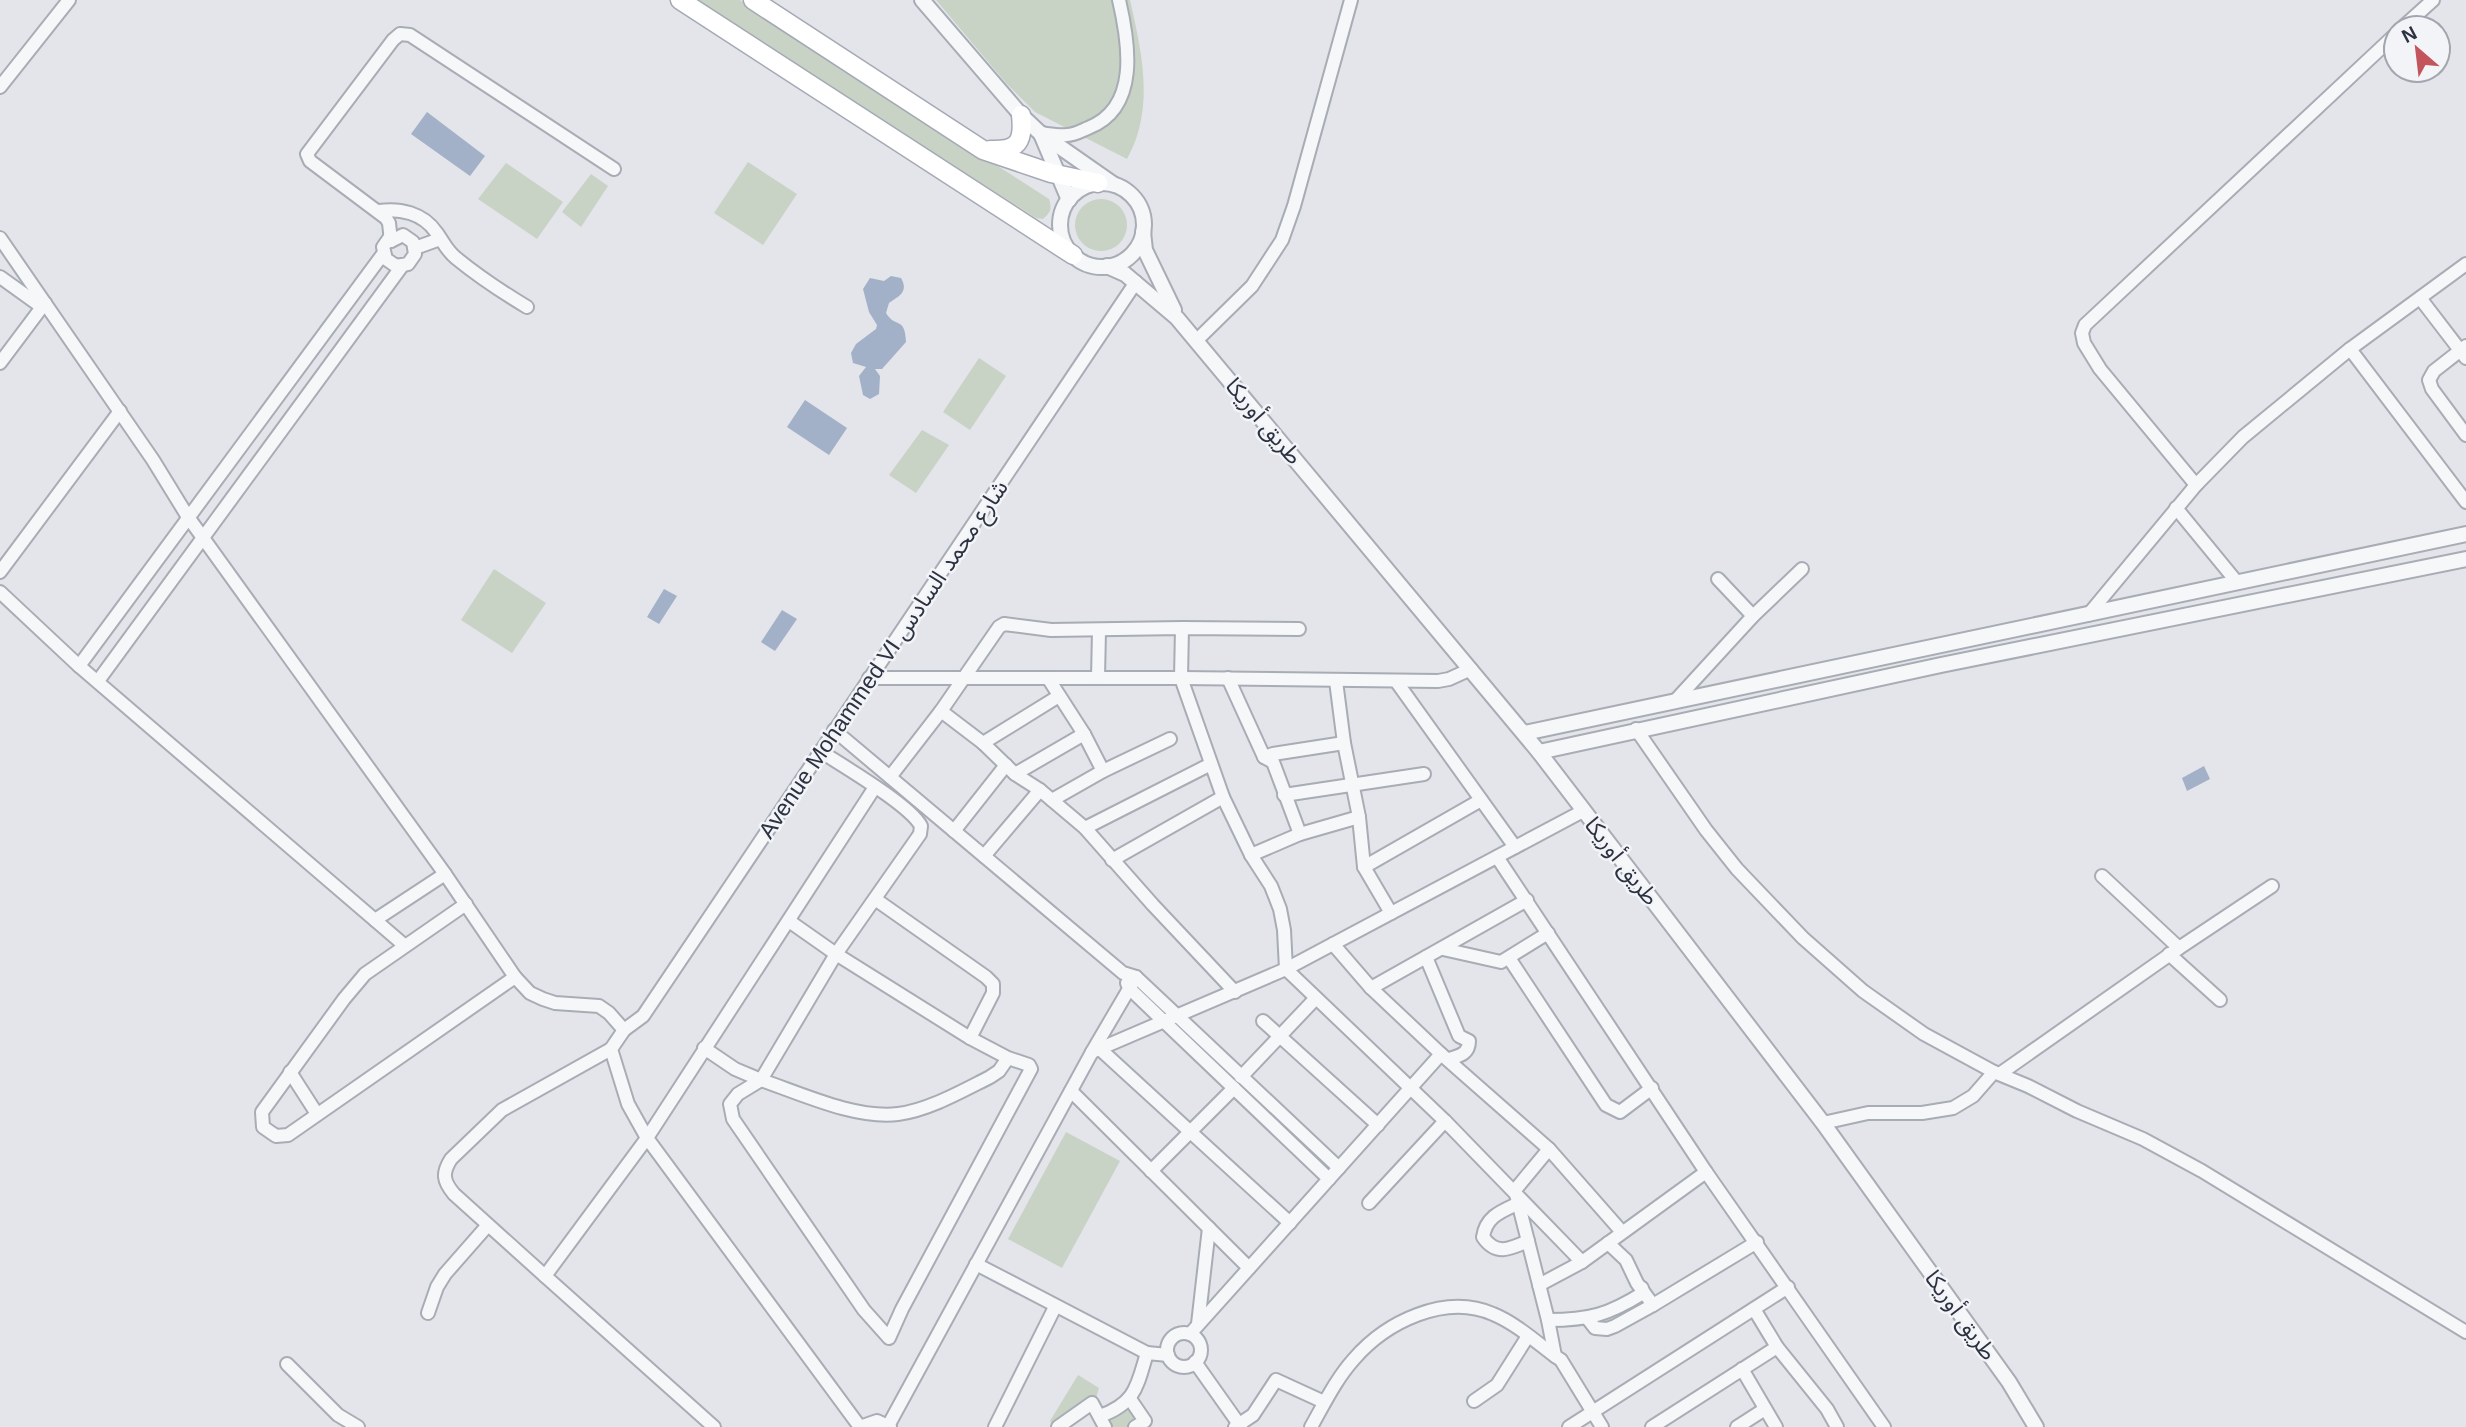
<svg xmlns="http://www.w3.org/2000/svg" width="2466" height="1427" font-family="Arial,'Noto Sans Arabic',sans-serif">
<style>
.green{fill:#c8d3c5}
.water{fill:#a2b1c7}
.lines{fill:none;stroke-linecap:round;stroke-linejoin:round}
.minor-casing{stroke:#a8acb4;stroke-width:16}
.tertiary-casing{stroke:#a8acb4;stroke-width:18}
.primary-casing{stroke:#a4a9b5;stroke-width:21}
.minor{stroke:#f6f7f9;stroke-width:12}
.tertiary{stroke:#f6f7f9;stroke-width:14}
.primary{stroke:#fff;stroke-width:18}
.labels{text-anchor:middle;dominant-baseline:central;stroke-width:5;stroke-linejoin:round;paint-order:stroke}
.street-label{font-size:23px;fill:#2c3241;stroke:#f3f4f8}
</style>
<rect width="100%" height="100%" fill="#e3e5ea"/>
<g class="green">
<path d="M693 0H740L1049 199C1052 209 1051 212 1043 219L1036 218Z"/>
<path d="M936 0H1130C1142 53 1155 109 1127 159L1035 112 1006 83Z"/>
<path d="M748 162 797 194 763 245 714 213Z"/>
<path d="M506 163 563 202 537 239 478 199Z"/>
<path d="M591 174 608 186 581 227 562 212Z"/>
<circle cx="1101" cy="225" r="26"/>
<path d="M979 358 1006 376 970 430 943 412Z"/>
<path d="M922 430 949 445 916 493 889 475Z"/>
<path d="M494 569 546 603 512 653 461 620Z"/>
<path d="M1066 1132 1120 1161 1062 1268 1008 1239Z"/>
<path d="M1078 1375 1099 1388 1096 1398 1058 1427H1054L1050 1421Z"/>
<path d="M1131 1405 1143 1422 1135 1427H1110L1106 1421Z"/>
</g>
<g class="water">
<path d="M427 112 485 156 470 176 411 134Z"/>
<path d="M891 276 901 278C909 292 899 296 889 303L886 313C896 329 905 316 906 342L882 369H875L880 376 879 394 870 399 863 395 859 376 866 367 853 363 851 353 856 344 876 329 877 325 869 312 863 289 870 278 884 281Z"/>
<path d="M805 400 847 428 829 455 787 427Z"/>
<path d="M664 589 677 596 659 624 647 617Z"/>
<path d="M782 610 797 619 775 651 761 642Z"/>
<path d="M2204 766 2210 779 2187 791 2182 778Z"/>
</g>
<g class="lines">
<g class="minor-casing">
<g id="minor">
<path d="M2402 28 2433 0"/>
<path d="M0 87 69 0"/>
<path d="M1040 133C1049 134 1059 136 1067 135 1074 135 1081 131 1088 128 1140 108 1129 43 1119 0"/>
<path d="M379 211C400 208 423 213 436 232 443 241 446 250 456 258 478 276 502 292 527 307"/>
<path d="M403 235 413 242 415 254 408 264 396 266 386 259 383 247 390 237 391 241Z"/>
<path d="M0 238 153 460 188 517 445 874 515 977 530 993 543 999 555 1003 599 1006 609 1013 624 1030"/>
<path d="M391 241 389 223 386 218 310 161 307 154 393 40 400 34 410 35 614 169"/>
<path d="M415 248 440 239"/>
<path d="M0 277 42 307"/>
<path d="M2420 298 2466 358"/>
<path d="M1197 340 1252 286 1282 240 1294 206 1351 0"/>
<path d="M2466 346 2434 371 2429 380 2432 389 2466 435"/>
<path d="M2350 349 2466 502"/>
<path d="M0 363 45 303"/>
<path d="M2196 485 2100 369 2084 343 2082 333 2085 325 2396 34"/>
<path d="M2176 508 2236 581"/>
<path d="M0 572 120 411"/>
<path d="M1718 579 1753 616"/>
<path d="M0 592 79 666 404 945"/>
<path d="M2088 615 2196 485 2243 437 2350 349 2466 264"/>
<path d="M1182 628 1181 678 1223 797 1251 855 1271 886 1280 909 1284 930 1286 969 1445 1121 1582 1262"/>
<path d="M79 666 383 254"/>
<path d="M869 678H1181L1438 681 1449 679 1471 669"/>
<path d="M1048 678 1084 734 1103 771 1052 800"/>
<path d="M1098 678 1099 630"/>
<path d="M1228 678 1264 757 1273 762 1300 834"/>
<path d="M98 681 402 266"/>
<path d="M1336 681 1344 743 1359 817 1364 867 1391 913"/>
<path d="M1396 681 1515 847"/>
<path d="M1675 701 1753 616 1802 569"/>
<path d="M941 711 983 743 1015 774 1040 790 1085 828 1153 905 1235 992"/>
<path d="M1636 729 1706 830 1737 869 1803 938 1863 991 1924 1034 1994 1072 2028 1086 2077 1111 2143 1139 2202 1171 2466 1332"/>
<path d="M834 730 1123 973 1136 977 1339 1168"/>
<path d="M983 743 1059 696"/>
<path d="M1264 757 1273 754 1344 743"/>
<path d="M1103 771 1170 739"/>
<path d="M1015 774 1084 734"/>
<path d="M890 777 941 711 999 627 1004 624 1051 630 1182 628 1299 629"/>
<path d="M875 787 647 1138 860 1427 877 1421 890 1427"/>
<path d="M1284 795 1424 774"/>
<path d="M1085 828 1211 764"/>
<path d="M954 831 1006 765"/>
<path d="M1251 855 1300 834 1359 817"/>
<path d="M984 856 1040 790"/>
<path d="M1497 857 1706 1172 1884 1427"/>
<path d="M1112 860 1223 797"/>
<path d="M1364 867 1481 800"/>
<path d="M2102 876 2179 948"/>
<path d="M875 899 986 977 993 984V993L970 1038"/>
<path d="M466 904 365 974 344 999 262 1112 263 1127 276 1136 288 1135 515 977"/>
<path d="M375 920 445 874"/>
<path d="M789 921 836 954 970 1038 1008 1058 1029 1065 1031 1069 902 1309 889 1338 864 1310 733 1119 730 1104 738 1094 761 1080C802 1094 855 1119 898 1114 929 1110 962 1091 990 1077L999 1071 1008 1058"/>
<path d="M1333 944 1371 988 1441 1054 1549 1149 1622 1232"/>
<path d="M1443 949 1501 962 1548 933"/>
<path d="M2169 954 2220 1000"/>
<path d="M1426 957 1459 1036 1469 1041C1469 1054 1459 1056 1449 1059"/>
<path d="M1509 958 1606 1105 1620 1112 1652 1088"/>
<path d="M1127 983 1129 988 1329 1179"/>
<path d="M1371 988 1527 900"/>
<path d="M1263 1021 1378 1125"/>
<path d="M704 1048 735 1069 761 1080 836 954 920 834 921 826C910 805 843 766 820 751"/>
<path d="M1101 1050 1290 1223"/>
<path d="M1092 1052 1286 969 1583 811"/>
<path d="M290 1072 317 1114"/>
<path d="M2001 1073 2179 948 2272 886"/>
<path d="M1241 1077 1316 998"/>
<path d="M1071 1091 1249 1268"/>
<path d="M1823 1123 1868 1113H1922L1953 1108 1973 1096 1994 1072"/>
<path d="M1549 1149 1515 1190 1548 1320 1555 1356 1561 1360 1602 1427"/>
<path d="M1151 1171 1234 1088"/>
<path d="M1369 1203 1445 1121"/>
<path d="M1519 1203C1502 1211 1486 1216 1483 1237 1496 1256 1510 1249 1528 1241"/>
<path d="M1608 1243 1626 1260 1637 1283 1653 1305 1757 1242"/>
<path d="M976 1264 1147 1353 1168 1355"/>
<path d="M545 1276 454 1194C443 1181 442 1173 451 1159L502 1110 611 1049"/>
<path d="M1539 1285 1582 1262 1706 1172"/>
<path d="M1754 1309 1777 1347 1827 1409 1837 1427"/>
<path d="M428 1313 437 1287 445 1274 488 1225"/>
<path d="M1588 1319 1595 1328 1607 1329 1615 1326 1653 1305"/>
<path d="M1548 1320C1589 1320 1608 1315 1643 1293L1642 1288"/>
<path d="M1198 1324 1209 1228"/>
<circle cx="1184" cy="1350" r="17"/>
<path d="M1190 1334 1441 1054"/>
<path d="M1195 1362 1241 1427"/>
<path d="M287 1364 338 1415 358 1427"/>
<path d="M1742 1369 1776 1427"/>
<path d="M1130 1399 1145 1421 1135 1427"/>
<path d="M1474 1401 1497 1385 1528 1336"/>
<path d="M1100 1416C1136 1403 1137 1386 1147 1353"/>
<path d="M888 1426 1092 1052 1136 977"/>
<path d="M714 1427 545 1276 647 1138 628 1104 611 1049 624 1030 643 1016 1136 282"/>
<path d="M995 1427 1055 1307"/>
<path d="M1058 1427 1092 1403 1105 1427"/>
<path d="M1235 1427 1253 1415 1276 1380 1324 1402"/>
<path d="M1311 1427C1324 1404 1336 1379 1354 1359 1386 1322 1445 1293 1493 1314 1515 1323 1535 1341 1555 1356"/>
<path d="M1569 1427 1788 1287"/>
<path d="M1652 1427 1777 1347"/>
<path d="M1737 1427 1765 1409"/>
</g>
</g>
<g class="tertiary-casing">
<g id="tertiary">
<path d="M922 0 1021 115 1040 133 1113 184"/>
<path d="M1041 134 1069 200"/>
<circle cx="1102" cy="225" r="42"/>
<path d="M1143 232 1145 250 1174 310"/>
<path d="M1107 266 1125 274 1177 318 1539 752 1823 1123 2009 1382 2036 1427"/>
<path d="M1525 733 2466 534"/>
<path d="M1539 752 1941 665 2466 559"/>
</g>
</g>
<g class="primary-casing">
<g id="primary">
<path d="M680 0 1073 255"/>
<path d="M753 0 983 150 1051 173 1098 183"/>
<path d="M990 150C1018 151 1024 142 1021 115"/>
</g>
</g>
<use href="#minor" class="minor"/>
<use href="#tertiary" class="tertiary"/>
<use href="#primary" class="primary"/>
</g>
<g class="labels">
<g class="street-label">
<text transform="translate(1264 421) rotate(50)">طريق أوريكا</text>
<text transform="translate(883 659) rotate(-56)">Avenue Mohammed VI شارع محمد السادس</text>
<text transform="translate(1622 861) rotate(52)">طريق أوريكا</text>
<text transform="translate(1961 1315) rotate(54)">طريق أوريكا</text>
</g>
</g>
<g transform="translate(2417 49) rotate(332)"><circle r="33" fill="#f3f4f8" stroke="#a3a6af" stroke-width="2"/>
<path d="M0-5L12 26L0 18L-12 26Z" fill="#c3545c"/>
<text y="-10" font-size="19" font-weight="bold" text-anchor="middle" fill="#2c3241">N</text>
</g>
</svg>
